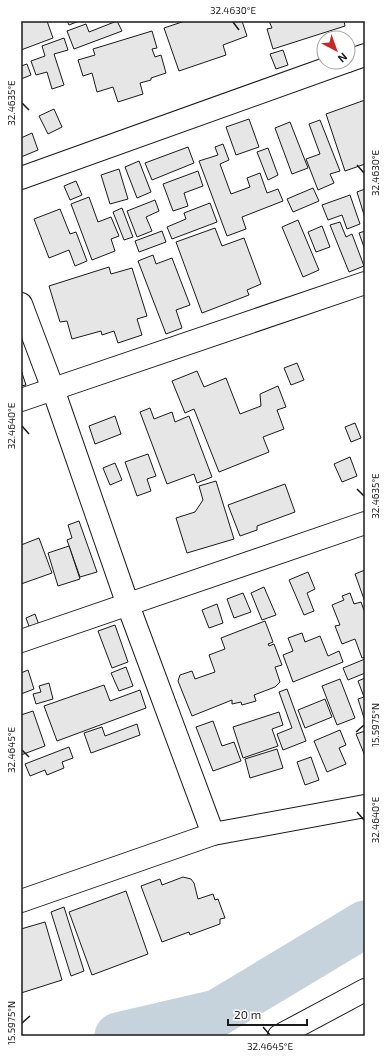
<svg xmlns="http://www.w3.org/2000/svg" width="386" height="1057" font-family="'Exo 2',sans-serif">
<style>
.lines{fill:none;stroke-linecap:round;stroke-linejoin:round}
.river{stroke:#c6d2dc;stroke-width:47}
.building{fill:#e6e6e6;stroke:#1a1a1a}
.street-casing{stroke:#1a1a1a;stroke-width:24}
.street{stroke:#fff;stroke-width:22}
.ticks{fill:none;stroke:#1a1a1a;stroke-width:1.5}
.neatline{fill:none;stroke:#1a1a1a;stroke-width:1.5}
.ticks-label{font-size:10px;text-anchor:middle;fill:#1a1a1a}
</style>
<rect width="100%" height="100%" fill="#fff"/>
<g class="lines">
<path class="river" d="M118 1036 217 1013 365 924"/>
</g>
<g class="building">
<path d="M21 21H47L53 38 21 50Z"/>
<path d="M67 21H79L69 25Z"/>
<path d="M117 21 122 31 74 49 67 31 86 24 89 32Z"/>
<path d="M185 21H242L247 36 223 45 226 55 179 71 164 28Z"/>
<path d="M269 21H344L345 26 273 49 267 29 272 28Z"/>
<path d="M152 31 157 48 152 49 155 57 161 55 166 73 151 78V80L140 83 143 94 118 102 113 87 97 92 92 73 83 76 78 60 95 55 93 49Z"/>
<path d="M64 38 68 50 54 54 64 85 52 89 47 72 36 75 31 61 45 56 42 46Z"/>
<path d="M283 50 288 65 276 69 270 54Z"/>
<path d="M27 64 31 75 21 79V66Z"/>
<path d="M365 100V164L345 171 326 114Z"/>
<path d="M54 109 62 127 48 134 39 116Z"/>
<path d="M249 119 259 147 236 155 226 127Z"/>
<path d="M320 120 340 171 330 174 334 183 318 190 306 159 320 154 309 124Z"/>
<path d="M290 122 308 168 292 174 275 128Z"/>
<path d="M32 133 38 150 21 157V138Z"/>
<path d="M223 144 229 160 220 164 231 194 250 187 247 178 260 173 267 193 278 189 283 201 242 217 246 229 227 236 199 161 218 155 215 147Z"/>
<path d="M188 147 194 163 152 180 145 163Z"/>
<path d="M268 148 278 175 268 180 257 152Z"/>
<path d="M139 161 151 192 137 198 125 167Z"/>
<path d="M119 169 128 199 110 204 101 175Z"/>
<path d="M198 171 203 186 184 193 188 206 173 211 163 184Z"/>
<path d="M76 181 82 195 70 200 64 186Z"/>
<path d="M313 188 319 201 293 212 287 199Z"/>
<path d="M365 189V218L357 192Z"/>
<path d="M350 195 360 224 347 229 342 215 328 220 322 205Z"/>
<path d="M89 197 98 222 111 217 119 236 111 239 115 251 92 260 71 204Z"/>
<path d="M155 200 159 211 146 217 152 231 137 237 127 211Z"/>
<path d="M210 203 217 222 172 239 167 227 186 219 184 213Z"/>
<path d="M122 208 133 237 124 240 113 212Z"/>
<path d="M60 209 70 234 76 232 87 261 75 266 69 250 49 258 34 219Z"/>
<path d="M298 220 319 270 303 277 282 227Z"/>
<path d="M340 222 346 237 352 234 364 266 349 272 330 225Z"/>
<path d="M322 226 330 247 316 252 308 232Z"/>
<path d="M215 228 222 246 244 238 261 284 247 290 249 295 202 313 176 242Z"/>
<path d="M162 231 166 242 139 252 135 241Z"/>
<path d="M365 231V250L359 233Z"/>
<path d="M153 255 156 264 172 258 190 305 176 310 182 328 166 334 138 261Z"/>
<path d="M109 267 111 274 132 268 147 316 137 319 142 335 118 343 114 331 102 335 101 331 72 339 67 321 60 322 49 286Z"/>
<path d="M297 363 304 380 291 385 284 368Z"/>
<path d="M21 370 26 385 21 386Z"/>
<path d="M197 371 204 387 226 378 240 414 261 406 260 394 278 386 286 407 277 410 284 429 263 437 269 452 219 472 194 409 185 413 172 381Z"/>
<path d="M150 408 154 419 172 412 175 422 189 416 212 477 197 483 194 474 167 484 140 412Z"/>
<path d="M115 416 121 434 95 444 89 426Z"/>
<path d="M355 423 361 438 351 442 345 427Z"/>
<path d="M148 454 156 476 147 479 151 491 137 496 125 462Z"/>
<path d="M350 457 357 476 342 482 334 464Z"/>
<path d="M115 463 122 480 110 485 103 468Z"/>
<path d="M216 481 234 539 187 553 176 518 195 512 203 500 199 486Z"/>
<path d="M285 484 295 512 257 526V530L240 536 228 505Z"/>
<path d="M79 521 97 572 80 577 67 540 72 538 68 525Z"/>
<path d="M39 538 52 573 21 584V545Z"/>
<path d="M69 546 80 579 58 586 48 553Z"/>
<path d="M365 570V602L355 574Z"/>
<path d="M308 572 315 589 307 593 314 611 304 615 289 580Z"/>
<path d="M264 587 276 615 262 620 251 593Z"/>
<path d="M243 593 251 612 234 618 227 599Z"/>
<path d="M350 593 354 604 361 602 365 613V657L362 658 355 639 342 644 335 626 340 625 332 605 344 600 342 596Z"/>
<path d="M217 604 223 623 209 628 202 610Z"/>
<path d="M35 614 39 625 30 629 26 618Z"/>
<path d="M265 621 273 642 268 644 269 646 274 644 282 665 275 667 280 682 275 687 254 695 256 701 242 705 241 702 232 704V700L192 716 178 681 180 675 192 671 195 679 215 672 209 655 225 649 221 638Z"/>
<path d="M115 625 128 662 112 668 98 631Z"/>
<path d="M302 633 305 642 320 636 328 656 339 651 343 662 293 682 283 655 293 651 288 638Z"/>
<path d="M365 659V673L348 680 343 668Z"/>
<path d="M126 667 133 686 119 691 111 673Z"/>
<path d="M28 670 34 689 21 694V673Z"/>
<path d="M365 678V718H364L358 699 364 697 358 681Z"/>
<path d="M340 679 355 718 337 725 322 686Z"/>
<path d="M49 683 53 699 36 704 33 694 41 692 39 686Z"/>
<path d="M104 685 110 701 140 690 146 708 57 741 44 706Z"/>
<path d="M287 689 306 741 283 750 277 734 292 728 279 692Z"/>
<path d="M325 699 332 717 305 728 298 710Z"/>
<path d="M33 711 45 746 21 755V715Z"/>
<path d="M279 712 283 725 272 729 278 746 243 758 233 727Z"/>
<path d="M213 721 222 746 234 742 241 761 213 771 196 727Z"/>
<path d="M137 724 140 735 91 753 84 733 102 727 105 736Z"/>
<path d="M340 730 346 745 339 748 346 764 327 772 314 741Z"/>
<path d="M365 731V756L356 734Z"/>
<path d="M69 747 73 758 62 762 64 768 47 775 45 770 30 776 25 764Z"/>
<path d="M277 749 283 768 250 778 245 759Z"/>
<path d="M311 757 319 780 305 785 297 762Z"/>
<path d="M183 877 191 879 194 883 198 899 213 894 215 900 218 899 225 918 220 919V924L190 935 189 932 162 942 141 886 160 879 162 885Z"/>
<path d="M126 891 148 954 92 975 69 912Z"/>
<path d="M64 907 84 971 71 976 51 912Z"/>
<path d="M45 922 62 980 21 993V929Z"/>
</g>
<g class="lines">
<g class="street-casing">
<g id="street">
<path d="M348 61 365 55"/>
<path d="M21 178 345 62"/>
<path d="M21 304 53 389 128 605 213 834"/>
<path d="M21 400 365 283"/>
<path d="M21 641 365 523"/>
<path d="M21 901 213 834 365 806"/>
<path d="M279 1036 365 990"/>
</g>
</g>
<use href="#street" class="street"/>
</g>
<path class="ticks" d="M233 22 239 30M22 103 29 110M357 165 364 173M22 426 29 434M357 489 364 496M356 732 364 725M22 750 29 757M357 812 364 820M22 1023 30 1016M263 1027 270 1035"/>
<rect width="386" height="1057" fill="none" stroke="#ffffff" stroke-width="44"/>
<g transform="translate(336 50) rotate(139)"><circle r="19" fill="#ffffff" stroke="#a3a3a3"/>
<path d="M0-3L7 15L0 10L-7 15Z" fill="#c62828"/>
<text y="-6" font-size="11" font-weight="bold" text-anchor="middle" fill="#1a1a1a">N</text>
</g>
<path d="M228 1019v6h79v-6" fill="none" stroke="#1a1a1a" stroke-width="2"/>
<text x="234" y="1019" font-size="12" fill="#1a1a1a" stroke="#ffffff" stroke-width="3" paint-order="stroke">20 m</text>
<rect x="22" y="22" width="342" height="1013" class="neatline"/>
<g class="ticks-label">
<text x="233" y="14">32.4630°E</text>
<text transform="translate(11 103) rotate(-90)" y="4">32.4635°E</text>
<text transform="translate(375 173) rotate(-90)" y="4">32.4630°E</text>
<text transform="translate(11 426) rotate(-90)" y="4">32.4640°E</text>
<text transform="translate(375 496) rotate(-90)" y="4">32.4635°E</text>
<text transform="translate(375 725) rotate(-90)" y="4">15.5975°N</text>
<text transform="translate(11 750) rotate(-90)" y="4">32.4645°E</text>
<text transform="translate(375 820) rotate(-90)" y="4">32.4640°E</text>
<text transform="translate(11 1023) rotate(-90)" y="4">15.5975°N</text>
<text x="270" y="1050">32.4645°E</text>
</g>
</svg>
